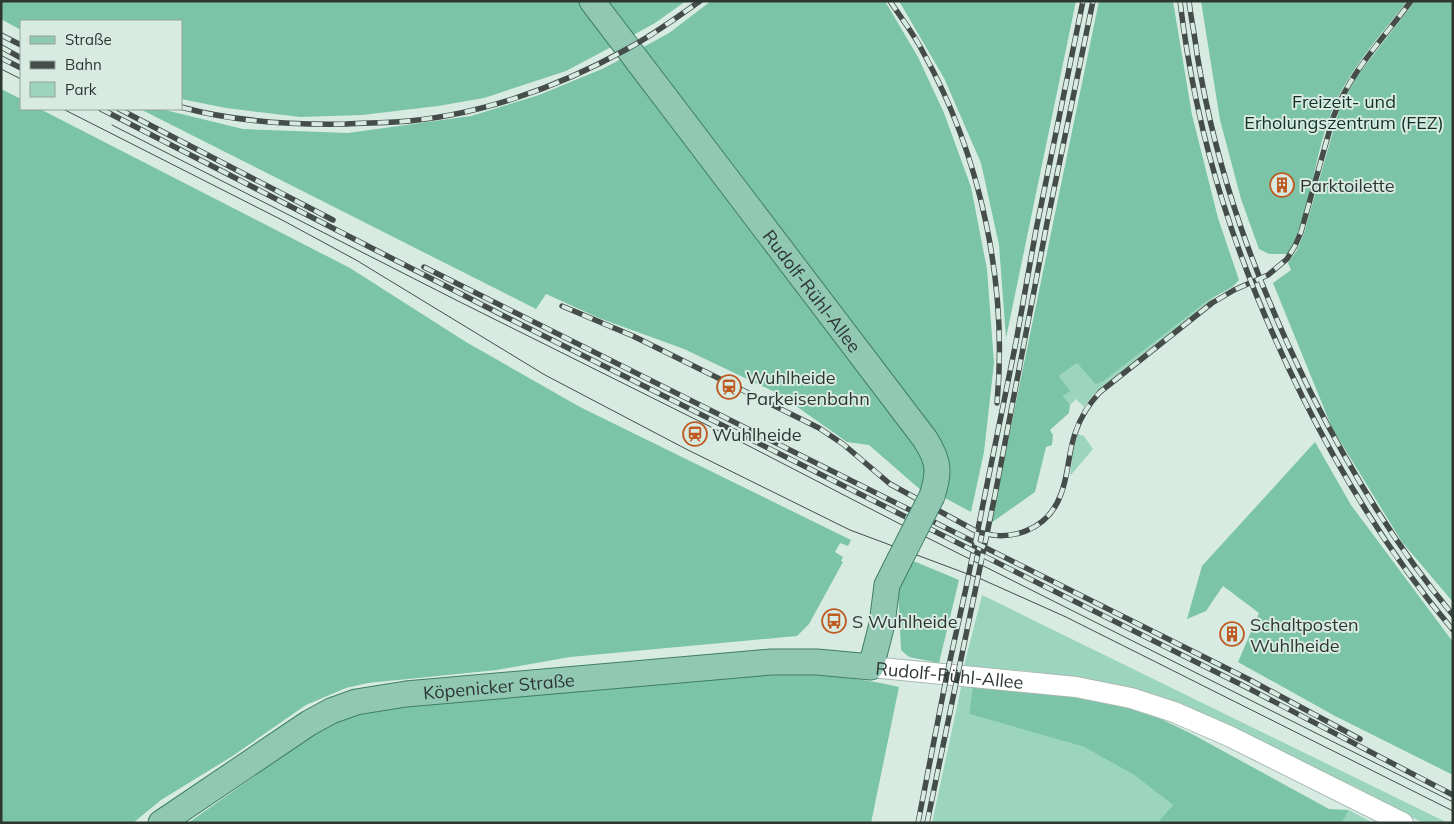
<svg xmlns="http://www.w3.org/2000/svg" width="1454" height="824" font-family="Mulish,sans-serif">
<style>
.green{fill:#9bd5bd}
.forest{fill:#7bc4a7}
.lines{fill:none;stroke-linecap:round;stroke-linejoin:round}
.minor-casing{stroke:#a7b9b1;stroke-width:22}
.major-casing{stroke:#3f7d66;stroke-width:27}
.minor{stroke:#fff;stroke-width:20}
.major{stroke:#91c8b4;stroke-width:25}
.tram{stroke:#444d49;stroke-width:1}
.rail-casing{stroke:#444d49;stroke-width:5.5}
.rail{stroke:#d8ebe3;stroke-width:4;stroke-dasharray:11;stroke-linecap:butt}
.major-bridge-casing{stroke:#3f7d66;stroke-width:27;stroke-linecap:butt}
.major-bridge{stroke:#91c8b4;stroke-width:25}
.labels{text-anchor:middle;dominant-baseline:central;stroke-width:4;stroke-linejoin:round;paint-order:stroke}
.park-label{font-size:18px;fill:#103226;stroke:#d8ebe3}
.poi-label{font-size:18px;fill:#2e3632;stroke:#d8ebe3;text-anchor:start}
.street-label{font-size:18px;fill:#2e3632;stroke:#d8ebe3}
</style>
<rect width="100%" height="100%" fill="#d8ebe3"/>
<g class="green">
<path d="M1215 297 1105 384 1094 394 1084 407 1076 399 1070 405 1063 396 1069 391 1059 376 1077 363 1095 384 1207 301Z"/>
<path d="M1078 434 1084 436 1093 449 1070 476 1073 452Z"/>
<path d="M982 595 1448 823H1423L1350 784 1332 780 1072 677 1029 671 964 666Z"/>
<path d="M962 683 973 685 969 714 1084 747 1134 775 1173 805 1157 823H932Z"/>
<path d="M1349 810 1373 823H1342Z"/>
</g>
<g class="forest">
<path d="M1 1H582L615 45 566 71 484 98 438 106 362 115 300 117 226 108 181 99V21H21V30L1 19Z"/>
<path d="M600 1H686L655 23 628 38Z"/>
<path d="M711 1H885L918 57 944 113 971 187 987 269 994 363 984 452 971 512 943 497 949 477 638 50 669 33Z"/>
<path d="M899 1H1076L1006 338 999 245 981 163 944 78Z"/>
<path d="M1099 1H1173L1192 115 1218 218 1239 280 1232 287 1207 301 1102 382 1095 384 1077 363 1059 376 1070 391 1063 396 1070 405 1069 413 1050 430 1053 435 1052 445 1046 447 1035 492 991 523Z"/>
<path d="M1201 1H1407C1382 34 1352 66 1335 104 1313 152 1313 209 1288 254H1269L1259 249 1241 199 1220 120Z"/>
<path d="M1415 1H1453V602L1402 542 1332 428 1273 283 1291 270 1288 263 1297 250 1304 233 1340 107 1357 76Z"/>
<path d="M625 57 916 448 927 467 923 492 869 445 847 442 779 394 684 349 599 318 546 294 536 309 140 109H161L243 129 348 133 471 116 539 95 602 69Z"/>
<path d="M1 89 21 99V109H40L350 268 466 342 580 407 851 540 848 546 840 543 835 552 843 557 841 561 843 562 809 624 797 636 570 657 497 670 368 683 346 688 306 705 231 757 161 800 133 823H1Z"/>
<path d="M1315 442 1351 505 1453 642V775L1335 716 1238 662 1259 613 1223 586 1206 611 1187 619 1202 566Z"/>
<path d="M911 560 959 580 939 663 909 657 901 650 898 588Z"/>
<path d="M772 674C815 674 857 677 899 687L871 823H188L314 734 334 723 356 715 409 706Z"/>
<path d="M973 685 1075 695 1144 711 1192 734 1329 809 1349 810 1342 823H1157L1173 805 1134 775 1084 747 969 714Z"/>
</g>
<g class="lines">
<g class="minor-casing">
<g id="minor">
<path id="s1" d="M871 667 1076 687 1131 698 1174 712 1231 737 1403 823"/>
</g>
</g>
<g class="major-casing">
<g id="major">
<path id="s2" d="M592 1 925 439C939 461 940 472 932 496"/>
<path id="s3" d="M161 823 309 723 331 711 356 702 406 694 771 662H817L871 667 882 624 887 585 899 561"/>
</g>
</g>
<use href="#minor" class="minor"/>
<use href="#major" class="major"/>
<g class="tram">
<path d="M1 69 21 79"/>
<path d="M63 109 284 221 356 260 545 375 686 449 850 530 981 579 1066 617 1453 811"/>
<path d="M112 125 458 301 747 445 900 524 1453 802"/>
</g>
<g class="rail-casing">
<g id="rail">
<path d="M890 1C901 18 914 34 923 52 981 156 1008 285 997 403"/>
<path d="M1180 1C1197 144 1238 267 1302 396 1344 480 1392 558 1453 630"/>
<path d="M1189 1C1191 19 1195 36 1197 54 1217 176 1256 281 1311 393 1351 472 1396 547 1453 615"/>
<path d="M1 35 21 45"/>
<path d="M1 47 21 58"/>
<path d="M1 58 21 68"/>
<path d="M181 107C235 122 291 125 346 124 362 123 379 123 395 122 475 117 557 88 627 49 653 35 676 18 700 1"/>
<path d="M101 109 508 318 1246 687 1453 795"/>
<path d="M119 109 333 220"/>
<path d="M424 267 1250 680 1360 739"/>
<path d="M562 306 633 336 819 428 843 444 890 484 974 530C1008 544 1048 531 1061 494 1069 474 1068 451 1076 431 1081 416 1089 404 1100 392L1212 303 1234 290 1268 275 1287 259 1295 246 1301 232 1333 118C1349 73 1383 39 1411 1"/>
<path d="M918 823 947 674 966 588 1016 342 1036 230 1083 1"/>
<path d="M927 823 995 495 1047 223 1093 1"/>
</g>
</g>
<use href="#rail" class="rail"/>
<g class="major-bridge-casing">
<path id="major-bridge" d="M899 561 932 496"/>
</g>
<use href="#major-bridge" class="major-bridge"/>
</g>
<defs>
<g id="building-ring" transform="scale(1.25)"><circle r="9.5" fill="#d8ebe3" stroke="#be5b23" stroke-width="1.5"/><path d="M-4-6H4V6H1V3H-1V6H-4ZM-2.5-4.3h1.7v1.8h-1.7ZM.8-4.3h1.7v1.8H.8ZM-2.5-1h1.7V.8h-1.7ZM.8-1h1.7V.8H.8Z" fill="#be5b23"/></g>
<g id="station-ring" transform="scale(1.25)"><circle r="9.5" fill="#d8ebe3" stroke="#be5b23" stroke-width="1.5"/><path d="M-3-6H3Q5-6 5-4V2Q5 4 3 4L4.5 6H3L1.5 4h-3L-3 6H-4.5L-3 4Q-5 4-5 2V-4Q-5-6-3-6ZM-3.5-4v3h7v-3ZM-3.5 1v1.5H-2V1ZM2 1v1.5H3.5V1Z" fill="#be5b23"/></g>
<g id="bus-ring" transform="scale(1.25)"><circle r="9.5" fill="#d8ebe3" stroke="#be5b23" stroke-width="1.5"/><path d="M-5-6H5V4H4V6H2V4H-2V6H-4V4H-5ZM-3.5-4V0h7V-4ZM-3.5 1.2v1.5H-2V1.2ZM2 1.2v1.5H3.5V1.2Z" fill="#be5b23"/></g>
</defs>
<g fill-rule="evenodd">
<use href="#building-ring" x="1282" y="185"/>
<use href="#station-ring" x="729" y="387"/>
<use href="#station-ring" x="695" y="434"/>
<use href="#bus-ring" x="834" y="621"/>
<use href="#building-ring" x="1232" y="634"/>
</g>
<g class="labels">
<g class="park-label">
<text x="1344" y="101">Freizeit- und<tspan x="1344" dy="21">Erholungszentrum (FEZ)</tspan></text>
</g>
<g class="poi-label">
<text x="1300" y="185">Parktoilette</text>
<text x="746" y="377">Wuhlheide<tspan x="746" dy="21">Parkeisenbahn</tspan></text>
<text x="712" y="434">Wuhlheide</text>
<text x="852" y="621">S Wuhlheide</text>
<text x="1250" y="624">Schaltposten<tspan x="1250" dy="21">Wuhlheide</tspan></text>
</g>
<g class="street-label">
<text stroke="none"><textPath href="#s2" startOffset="364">Rudolf-Rühl-Allee</textPath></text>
<text stroke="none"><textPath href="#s1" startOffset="79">Rudolf-Rühl-Allee</textPath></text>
<text stroke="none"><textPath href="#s3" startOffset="374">Köpenicker Straße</textPath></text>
</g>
</g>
<rect width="1454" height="824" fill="none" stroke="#2e3632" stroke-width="5"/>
<rect x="20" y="20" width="162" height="90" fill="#d8ebe3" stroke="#94a39c"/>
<rect x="30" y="36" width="25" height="8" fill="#91c8b4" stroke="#94a39c"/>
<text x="65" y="45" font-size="15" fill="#2e3632">Straße</text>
<rect x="30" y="61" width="25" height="8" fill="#444d49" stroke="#94a39c"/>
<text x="65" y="70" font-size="15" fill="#2e3632">Bahn</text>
<rect x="30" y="82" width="25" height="15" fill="#9bd5bd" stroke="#94a39c"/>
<text x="65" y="95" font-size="15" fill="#2e3632">Park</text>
</svg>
